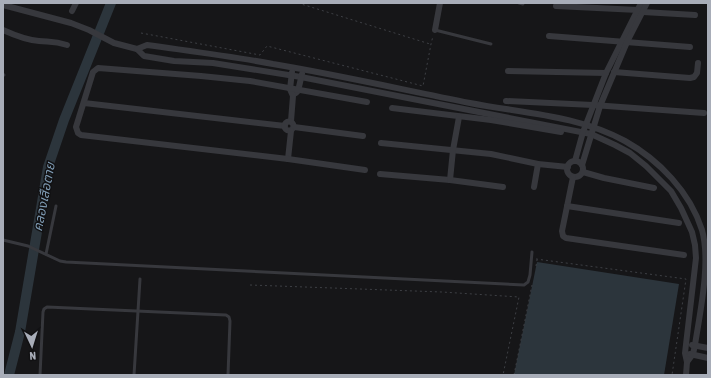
<svg xmlns="http://www.w3.org/2000/svg" width="711" height="378" font-family="'Asap Condensed','Noto Sans Thai',sans-serif">
<style>
.water{fill:#2c353c}
.lines{fill:none;stroke-linecap:round;stroke-linejoin:round}
.river{stroke:#2c353c;stroke-width:10}
.path{stroke:#3d3f44;stroke-width:1;stroke-dasharray:2 3;stroke-linecap:butt}
.service{stroke:#37383d;stroke-width:3}
.minor{stroke:#37383d;stroke-width:6}
.labels{text-anchor:middle;dominant-baseline:central;stroke-width:3;stroke-linejoin:round;paint-order:stroke}
.water-label{font-size:13px;font-style:italic;fill:#7f9bb3;stroke:#111113}
</style>
<rect width="100%" height="100%" fill="#161618"/>
<path class="water" d="M537 262 679 284 664 375H514Z"/>
<g class="lines">
<path class="river" d="M9 375 20 332 48 167 64 120 111 3"/>
<g class="path">
<path d="M298 3 430 44"/>
<path d="M141 33 260 55 267 46 423 86 431 44 433 36"/>
<path d="M536 259 686 279 672 375"/>
<path d="M536 266 537 260"/>
<path d="M250 285 442 292 519 297 503 375"/>
<path d="M514 375 532 285"/>
</g>
<g class="service">
<path d="M519 3 523 4"/>
<path d="M435 30 491 44"/>
<path d="M3 74 4 75"/>
<path d="M3 240 28 246 60 261 66 262 524 285 528 282 530 275 532 252"/>
<path d="M46 254 56 206"/>
<path d="M40 375 43 312 44 309 47 307 226 315 229 317 230 321 228 375"/>
<path d="M134 375 140 279"/>
</g>
<g class="minor">
<path d="M3 5 71 23 89 30 114 43 137 49 144 56 174 61 213 63 301 77 591 134 615 145 630 153 646 166 671 191 681 208 692 232 695 245 696 258 685 353 687 362"/>
<path d="M556 6 638 10"/>
<path d="M72 11 76 3"/>
<path d="M643 12 695 15"/>
<path d="M3 30C14 35 26 40 39 41 51 42 55 41 67 45"/>
<path d="M435 30 440 3"/>
<path d="M549 36 690 47"/>
<path d="M137 49 147 45C189 51 231 56 273 64 339 75 404 90 470 103 521 113 578 115 625 141 659 160 690 192 702 230 711 262 700 312 695 345L693 354 687 362 686 375"/>
<path d="M508 71 606 73"/>
<path d="M614 72 690 78 694 77 697 73 698 63"/>
<path d="M296 93 298 91 302 74"/>
<path d="M506 101 593 105 704 113"/>
<path d="M84 103 285 126"/>
<path d="M392 108 491 120 561 132"/>
<path d="M291 121 293 96 290 89 292 72"/>
<circle cx="289" cy="126" r="4.5"/>
<path d="M294 127 363 136"/>
<path d="M381 143 491 154 538 164 568 167"/>
<path d="M288 159 291 131"/>
<path d="M575 161 583 132 606 73 641 3"/>
<circle cx="575" cy="169" r="8"/>
<path d="M582 165 600 106 627 42 647 3"/>
<path d="M365 170 288 159 81 135 78 133 76 127 93 72 98 68 201 76 250 81 367 102"/>
<path d="M583 172 604 178 654 188"/>
<path d="M380 174 450 180 503 187"/>
<path d="M573 177 562 231 563 236 566 238 684 255"/>
<path d="M450 180 453 150 459 117"/>
<path d="M534 187 538 164"/>
<path d="M567 206 679 223"/>
<path d="M692 345 708 348"/>
<path d="M690 354 708 358"/>
</g>
</g>
<g class="labels">
<g class="water-label">
<text transform="translate(44 197) rotate(-79)">คลองเสือตาย</text>
</g>
</g>
<rect width="711" height="378" fill="none" stroke="#a8adb8" stroke-width="8"/>
<g transform="translate(32 346) rotate(176)" stroke="#111113" stroke-width="3" paint-order="stroke">
<path d="M0-3L7 15L0 10L-7 15Z" fill="#a8adb8"/>
<text y="-6" font-size="11" font-weight="bold" text-anchor="middle" fill="#a8adb8">N</text>
</g>
</svg>
